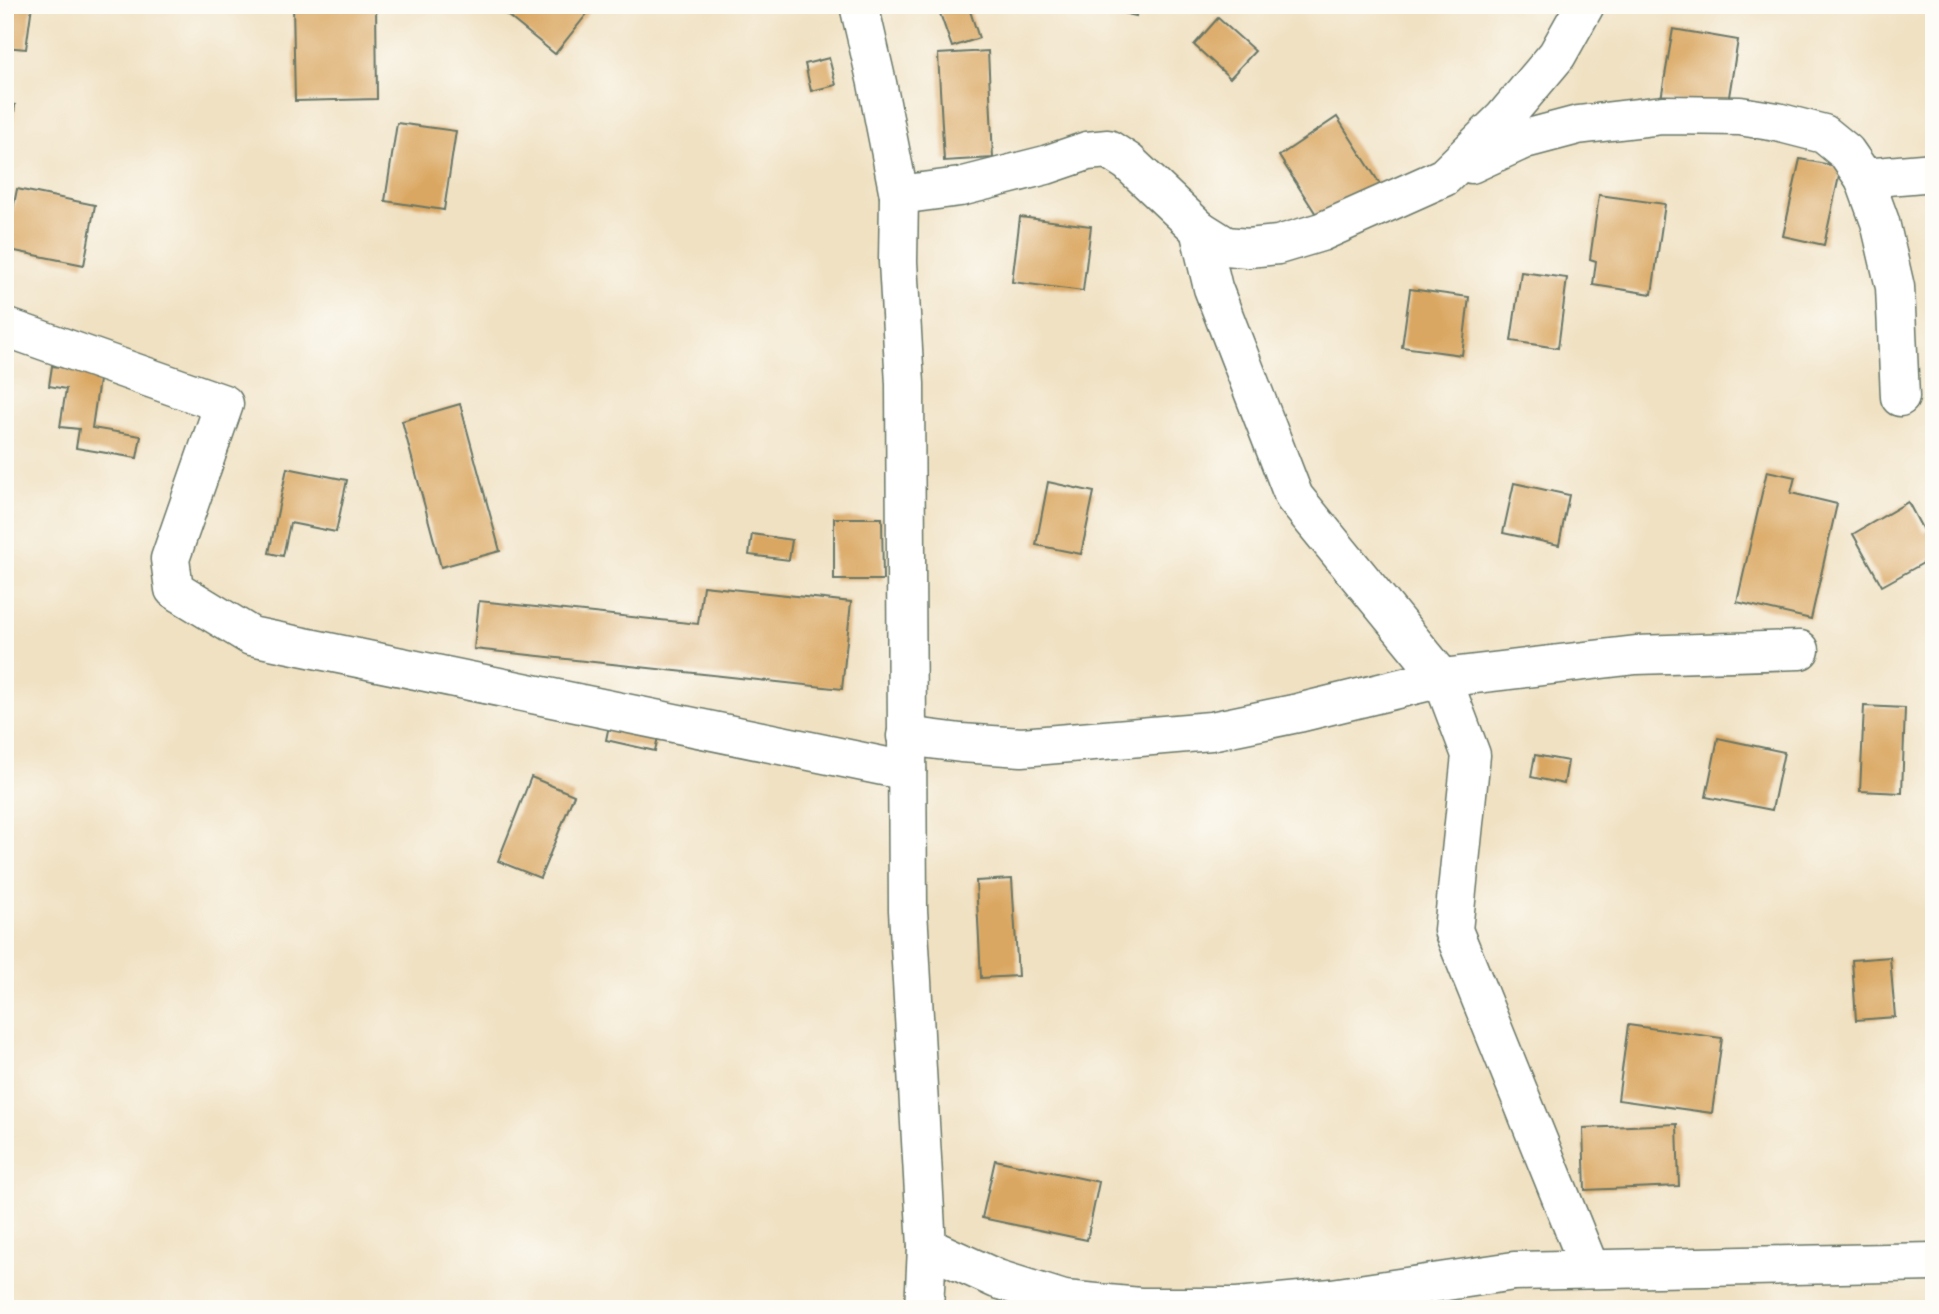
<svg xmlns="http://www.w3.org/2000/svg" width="1939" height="1314" font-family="'Indie Flower',sans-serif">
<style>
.building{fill:#daa762}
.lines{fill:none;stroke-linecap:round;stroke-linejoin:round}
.street-casing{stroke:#687666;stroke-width:41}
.secondary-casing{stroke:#687666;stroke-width:41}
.street{stroke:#fff;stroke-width:38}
.secondary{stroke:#fff;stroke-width:38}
</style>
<rect width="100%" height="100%" fill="#fdfcf7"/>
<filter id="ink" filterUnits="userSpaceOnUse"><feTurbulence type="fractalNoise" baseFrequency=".0143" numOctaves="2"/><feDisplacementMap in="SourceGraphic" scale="14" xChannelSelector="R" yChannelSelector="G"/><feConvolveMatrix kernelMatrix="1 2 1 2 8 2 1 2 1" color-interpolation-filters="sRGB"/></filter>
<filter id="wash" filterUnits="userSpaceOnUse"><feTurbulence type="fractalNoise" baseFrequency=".00686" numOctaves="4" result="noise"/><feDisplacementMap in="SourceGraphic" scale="28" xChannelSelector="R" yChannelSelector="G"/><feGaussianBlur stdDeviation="1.57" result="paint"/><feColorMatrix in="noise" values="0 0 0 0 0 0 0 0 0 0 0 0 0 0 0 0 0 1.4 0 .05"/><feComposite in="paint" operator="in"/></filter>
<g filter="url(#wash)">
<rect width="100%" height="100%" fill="#f0e1c2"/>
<g id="blocks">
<g class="building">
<path d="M5 5H32L26 49 5 47Z"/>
<path d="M293 5H376L377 99 295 101Z"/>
<path d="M498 5H594L555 54 497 7Z"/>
<path d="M937 5H968L979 38 952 47Z"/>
<path d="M1088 5H1138L1136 16Z"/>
<path d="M1218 18 1255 51 1230 78 1194 45Z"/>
<path d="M1673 29 1738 40 1727 109 1661 99Z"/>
<path d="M988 51 993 158 944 161 938 54Z"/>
<path d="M829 58 836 85 811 91 805 64Z"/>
<path d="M5 104 15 105 7 167 5 166Z"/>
<path d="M1337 117 1380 184 1321 222 1279 156Z"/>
<path d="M397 123 456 131 444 210 385 201Z"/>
<path d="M1800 159 1841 167 1824 245 1783 236Z"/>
<path d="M17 189 95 205 84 265 5 249Z"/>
<path d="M1599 195 1665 204 1652 294 1593 285 1596 261 1590 259Z"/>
<path d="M1020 217 1091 226 1083 291 1012 282Z"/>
<path d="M1521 272 1567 278 1558 348 1511 341Z"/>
<path d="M1410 289 1469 297 1462 355 1402 347Z"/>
<path d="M52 366 100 373 92 428 141 436 137 458 76 448 79 429 60 427 66 389 49 386Z"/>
<path d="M460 404 500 551 441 567 402 421Z"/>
<path d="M287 468 347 480 336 532 290 523 283 556 269 553Z"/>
<path d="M1767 471 1795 477 1791 493 1837 504 1811 619 1737 602Z"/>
<path d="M1048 482 1094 492 1081 554 1036 545Z"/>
<path d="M1514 483 1569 495 1559 545 1503 533Z"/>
<path d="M1908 502 1924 532 1934 526V557L1882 586 1853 534Z"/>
<path d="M834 518H882L883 580H834Z"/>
<path d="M752 534 792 540 789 560 749 555Z"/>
<path d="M703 586 851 602 842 689 474 649 479 601 698 624Z"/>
<path d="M1864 706 1905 708 1902 793 1860 791Z"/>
<path d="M611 716 660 727 655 751 606 740Z"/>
<path d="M1718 738 1784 752 1772 810 1706 797Z"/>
<path d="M1535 755 1568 761 1564 784 1531 777Z"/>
<path d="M531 777 574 795 540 878 498 861Z"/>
<path d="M1012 879 1018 976 981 978 976 881Z"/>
<path d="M1890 957 1895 1017 1856 1020 1852 960Z"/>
<path d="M1628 1025 1722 1038 1712 1113 1618 1100Z"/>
<path d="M1677 1124 1679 1186 1585 1190 1583 1128Z"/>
<path d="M995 1160 1099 1182 1087 1240 982 1218Z"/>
</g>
</g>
</g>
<g filter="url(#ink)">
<use href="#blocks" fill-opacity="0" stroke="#687666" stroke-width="2"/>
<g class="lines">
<g class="street-casing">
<g id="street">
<path d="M1471 164 1525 139 1578 125 1663 115 1740 116 1777 122 1824 134 1846 152 1864 178 1880 222 1895 287 1900 397"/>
<path d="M1864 178 1934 172"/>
<path d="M899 195 960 187 1046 165 1087 151 1108 149 1128 162 1199 229 1226 246 1248 248 1278 245 1321 232 1444 177 1504 118 1557 55 1585 5"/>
<path d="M1199 229 1213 288 1294 497 1442 678 1471 755 1453 930 1590 1269"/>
<path d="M5 327 224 404 170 559 174 589 251 636 907 771"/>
<path d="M906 736 961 743 1022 747 1211 731 1298 713 1442 678 1636 655 1800 650"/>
<path d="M927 1247 997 1279 1064 1300 1140 1307H1237L1332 1298 1514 1271 1934 1262"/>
</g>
</g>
<g class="secondary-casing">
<path id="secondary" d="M859 5 877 83 899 195 898 262 905 384 908 910 927 1247 924 1309"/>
</g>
<use href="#street" class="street"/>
<use href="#secondary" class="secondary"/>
</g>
</g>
<rect width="1939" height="1314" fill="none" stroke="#fdfcf7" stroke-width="28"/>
</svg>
